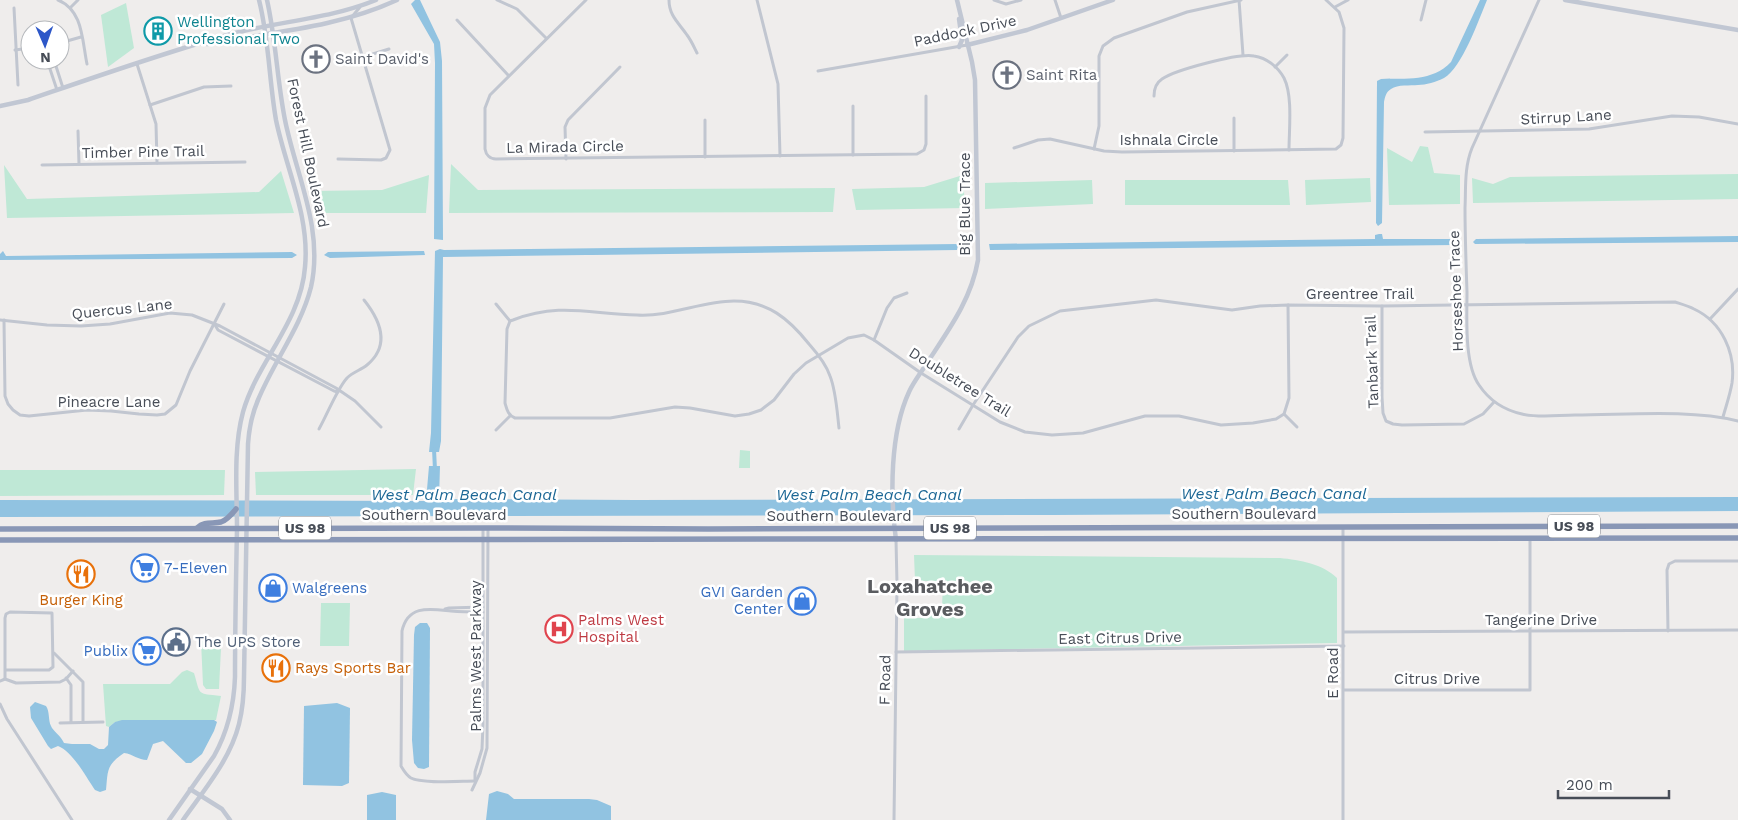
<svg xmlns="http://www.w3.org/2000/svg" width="1738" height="820" font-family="'Work Sans',sans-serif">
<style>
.green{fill:#bfe8d6}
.water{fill:#91c3e1}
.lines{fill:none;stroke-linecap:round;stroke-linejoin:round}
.canal{stroke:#91c3e1;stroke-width:4}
.street{stroke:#c1c6d0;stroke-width:3}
.secondary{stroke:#c1c7d3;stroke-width:4.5}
.highway{stroke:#8997b6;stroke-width:5.5}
.labels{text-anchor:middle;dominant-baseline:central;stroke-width:5;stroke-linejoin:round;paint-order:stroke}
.shield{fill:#fff;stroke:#7e8289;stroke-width:1}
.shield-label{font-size:14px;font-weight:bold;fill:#474d57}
.culture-label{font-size:15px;fill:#0d838f;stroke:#fff;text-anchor:start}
.street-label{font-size:15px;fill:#474d57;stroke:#fff}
.worship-label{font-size:15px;fill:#5b616d;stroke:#fff;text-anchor:start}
.shop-label{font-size:15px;fill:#366cbe;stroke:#fff;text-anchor:start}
.food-label{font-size:15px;fill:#c56008;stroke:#fff}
.health-label{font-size:15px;fill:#be3a42;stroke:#fff;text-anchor:start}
.service-label{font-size:15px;fill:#4e5e75;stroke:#fff;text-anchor:start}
.water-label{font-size:16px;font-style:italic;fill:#1c6795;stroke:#fff}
.district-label{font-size:20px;font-weight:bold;fill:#5a5c60;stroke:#fff}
</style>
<rect width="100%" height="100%" fill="#efedec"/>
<g class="green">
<path d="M126 3 134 48 108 67 101 15Z"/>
<path d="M1420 146 1428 147 1434 173 1460 175V204L1389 205 1387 148 1412 162Z"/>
<path d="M451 164 478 190 835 188 833 212 449 213Z"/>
<path d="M4 165 27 199 259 192 281 171 294 213 7 218Z"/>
<path d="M1738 174V199L1473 203 1472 178 1493 184 1510 177Z"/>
<path d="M429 175 426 213H318L312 191 382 190Z"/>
<path d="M963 175 965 208 856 210 852 189 924 187Z"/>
<path d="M1370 178 1371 202 1306 205 1305 180Z"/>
<path d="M1092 180 1093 204 985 209V183Z"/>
<path d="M1125 180H1288L1290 205H1125Z"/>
<path d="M740 450 750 451V468H739Z"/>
<path d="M416 469 413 495H256L255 472Z"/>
<path d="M0 470H225L224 495 0 496Z"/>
<path d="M914 555 1280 558C1300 560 1323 564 1337 578V643L904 651V618H923L924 609 942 608 943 581H915Z"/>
<path d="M321 603H350L349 646H320Z"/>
<path d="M204 639H216L221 648 219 689H206L203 685 201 641Z"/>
<path d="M187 670 194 673C201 696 196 693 221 696L216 720 115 722 109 727 106 726 103 684H170L182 672Z"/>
</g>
<g class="water">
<path d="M415 0H420L440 42 442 61 443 240 434 239 435 63 434 44 411 4Z"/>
<path d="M1480 0H1487C1479 19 1462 68 1444 78 1436 82 1426 85 1418 85 1410 86 1398 84 1391 89 1386 92 1385 97 1384 102L1382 223 1378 226 1376 223 1377 81 1381 79C1406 78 1432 82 1451 62Z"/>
<path d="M1379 234H1382L1383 239H1455L1457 242 1456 245 990 250 989 244 1375 239V235Z"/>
<path d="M1738 236V242L1475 244 1473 242 1476 239Z"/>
<path d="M958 244 957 250 443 257 441 441 439 452H429L431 433 435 251 440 249 444 250Z"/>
<path d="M3 251 6 256 292 252 297 255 292 258 0 260V254Z"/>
<path d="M424 251 425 255 330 258 324 255 328 252Z"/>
<path d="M429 466H440L439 499 635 500 1738 497V511L1054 515 0 517V500L426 501Z"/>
<path d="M420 623H427L430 628 429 767 424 769 418 768 414 763 412 740 414 635 415 627Z"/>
<path d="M35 702 46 706C50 712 48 720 51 726 53 731 61 736 64 743L72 744H90L99 749H104L108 745 109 727 115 722 122 720H214L217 722 214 731 202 754 191 763H186L163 741 153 744 147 760C138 760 133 754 124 753 106 765 108 771 106 790L100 792 95 790C86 777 73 752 58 746L51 749 48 746 31 718 30 707Z"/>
<path d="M337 703 350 708 349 783 342 786 303 785 304 706Z"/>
<path d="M497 791 508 794 514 799H589L597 800 611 806V820H486L489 794Z"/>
<path d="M382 792 396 795V820H367V795Z"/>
</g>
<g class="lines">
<path class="canal" d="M434 449 435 470"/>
<g class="street">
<path d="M58 0C83 10 82 40 87 64"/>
<path d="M497 0 517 9 546 38"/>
<path d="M586 0 490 95 485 108V149C486 155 490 159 496 159L917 154 924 150 926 144V96"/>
<path d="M669 0C669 16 679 23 687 35 691 40 694 47 697 53"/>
<path d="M757 0 778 84 780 156"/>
<path d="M994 0 1006 4 1021 0"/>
<path d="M1055 0 1061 18"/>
<path d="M1239 0 1243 55"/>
<path d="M1539 0 1472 148C1464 168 1466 188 1465 208 1465 236 1466 264 1467 292 1467 317 1464 364 1479 385 1489 400 1504 410 1522 414 1539 418 1558 415 1575 415 1626 415 1689 409 1738 421"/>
<path d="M71 7 78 0"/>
<path d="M1335 7 1348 0"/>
<path d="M14 8 18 85"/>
<path d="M457 20 508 75"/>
<path d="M1421 20 1426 0"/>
<path d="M60 43 81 37"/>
<path d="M15 50 30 48"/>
<path d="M363 57 389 49"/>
<path d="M47 60 57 90"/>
<path d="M54 60 63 88"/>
<path d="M137 64 156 124 157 163"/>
<path d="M1275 67 1287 55"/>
<path d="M818 71 967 45"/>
<path d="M1154 96C1154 89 1156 83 1162 79 1175 70 1238 53 1254 56 1267 58 1278 67 1284 78 1293 96 1289 130 1289 150"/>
<path d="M150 105 204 87 231 86"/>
<path d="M853 106V155"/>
<path d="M1234 118V151"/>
<path d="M705 120V157"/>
<path d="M78 131 79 164"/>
<path d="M1425 132 1589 129 1672 116 1699 117 1738 124"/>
<path d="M1014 148 1038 140 1050 139 1104 151 1122 152 1336 149 1341 145 1343 138 1344 28 1339 12 1326 0"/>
<path d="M1094 149 1099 126V56L1103 46 1114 38 1187 12 1241 0"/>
<path d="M338 159 381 160 386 158 390 150 351 18 360 7"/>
<path d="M566 159 565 127 568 120 620 67"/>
<path d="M42 165 245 162"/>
<path d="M496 304 510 321"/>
<path d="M1382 306V397L1383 413 1386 421 1393 424 1402 425 1464 424 1483 414 1494 402"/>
<path d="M1710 319 1738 289"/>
<path d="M0 320 47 325 81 326 110 324 170 313 192 315 220 326 336 388 355 401 381 427"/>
<path d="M4 320 5 396 8 404 13 410 20 415 29 416 87 410 111 411 139 414 157 415 165 414 176 405 190 371 224 304"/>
<path d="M215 325 218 330 334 391 338 392"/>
<path d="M874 340 887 308 894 298 907 293"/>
<path d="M1284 414 1297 427"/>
<path d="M839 428C837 411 836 391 830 376 826 364 817 353 809 344 789 319 768 301 734 301 701 301 671 317 637 315 590 314 560 302 513 320L510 321 507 329 505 403C507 410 508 415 515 418H610L675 407 690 408 735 416 749 414 761 410 774 400 794 374 806 363 848 338 864 335 874 340 921 373 1000 422 1025 432 1052 435 1083 433 1145 416H1179L1221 425 1253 423 1276 419 1284 414 1289 398 1288 305"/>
<path d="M319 429C327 415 337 389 347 378 353 372 361 370 367 365 391 345 380 320 364 300"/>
<path d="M959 429 973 405 1018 337 1029 326 1060 311 1156 300 1232 310 1260 306 1288 305 1382 306 1675 302C1681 304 1688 306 1694 309 1722 322 1736 353 1732 383 1730 395 1726 406 1723 417"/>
<path d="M496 430 510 416"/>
<path d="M1343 527V820"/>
<path d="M445 609 449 608 483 607"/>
<path d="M1668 631 1667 570 1669 564 1675 561H1738"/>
<path d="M1344 632 1738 630"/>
<path d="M896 652 1344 646"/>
<path d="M54 653 83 682V722"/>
<path d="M66 678 71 685V722"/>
<path d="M5 679V618L6 614 10 612 52 613 53 667 49 670H5"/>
<path d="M0 681 5 679 16 683 60 682 66 679 73 671"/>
<path d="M1344 690H1530V539"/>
<path d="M0 704 7 719 72 820"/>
<path d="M60 723 103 722"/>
<path d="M475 781C461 781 422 784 411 778 406 775 404 771 401 766L402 631C408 604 431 609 451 611 462 612 473 612 483 612"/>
<path d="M475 781V772L482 749 483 725V528"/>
<path d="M472 790 480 773 487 748 488 529"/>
<path d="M894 820 897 584 896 540"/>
</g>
<g class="secondary">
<path d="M1565 0 1738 30"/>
<path d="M959 19 962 40 959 47"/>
<path d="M207 44C271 32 337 28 397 0"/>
<path d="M967 45 1027 30 1113 0"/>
<path d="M0 106 28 100C95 77 163 53 231 34 279 21 330 19 376 0"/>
<path d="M896 540C890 495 890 433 909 392 913 383 920 374 925 366 947 332 971 301 978 260L975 80 972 62 957 0"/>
<path d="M190 789 222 809 230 820"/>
<path d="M169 820 214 756C228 731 234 705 235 677 235 628 236 578 237 529 237 491 233 449 243 412 257 362 301 322 305 267 310 216 286 169 276 120 269 80 269 39 259 0"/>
<path d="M183 820C204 790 230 760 239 724 243 708 244 693 244 677L248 444C249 429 252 414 258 400 274 361 301 327 311 287 324 229 296 175 285 120 277 80 276 40 267 0"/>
</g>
<g class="highway">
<path d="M197 528C205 521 212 524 221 522 227 520 232 514 236 509"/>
<path d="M0 529 488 528 708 529 1738 526"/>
<path d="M0 540 1738 538"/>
</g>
</g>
<defs>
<g id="building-ring" transform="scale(1.4375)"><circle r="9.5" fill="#fff" stroke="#0f9aa8" stroke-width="1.5"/><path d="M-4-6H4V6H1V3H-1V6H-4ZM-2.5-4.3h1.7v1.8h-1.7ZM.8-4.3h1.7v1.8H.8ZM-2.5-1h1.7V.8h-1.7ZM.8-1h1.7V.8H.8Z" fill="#0f9aa8"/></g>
<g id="church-ring" transform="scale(1.4375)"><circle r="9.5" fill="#fff" stroke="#6b7280" stroke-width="1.5"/><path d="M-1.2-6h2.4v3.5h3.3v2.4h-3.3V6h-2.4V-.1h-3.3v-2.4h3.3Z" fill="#6b7280"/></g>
<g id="supermarket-ring" transform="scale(1.4375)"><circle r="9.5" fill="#fff" stroke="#3f7fe0" stroke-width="1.5"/><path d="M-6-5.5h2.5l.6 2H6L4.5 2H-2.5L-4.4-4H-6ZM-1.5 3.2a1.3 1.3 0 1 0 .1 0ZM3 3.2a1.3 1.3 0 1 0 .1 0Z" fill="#3f7fe0"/></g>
<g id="restaurant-ring" transform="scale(1.4375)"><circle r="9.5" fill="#fff" stroke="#e8710a" stroke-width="1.5"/><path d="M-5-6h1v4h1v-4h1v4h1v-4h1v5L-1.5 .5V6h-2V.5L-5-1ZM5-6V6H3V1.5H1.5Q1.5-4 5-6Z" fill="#e8710a"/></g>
<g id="shop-ring" transform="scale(1.4375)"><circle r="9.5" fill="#fff" stroke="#3f7fe0" stroke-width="1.5"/><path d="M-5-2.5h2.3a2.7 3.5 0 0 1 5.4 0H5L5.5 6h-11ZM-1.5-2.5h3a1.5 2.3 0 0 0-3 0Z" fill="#3f7fe0"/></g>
<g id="hospital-ring" transform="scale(1.4375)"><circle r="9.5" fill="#fff" stroke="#e0444e" stroke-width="1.5"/><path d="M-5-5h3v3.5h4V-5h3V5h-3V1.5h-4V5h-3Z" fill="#e0444e"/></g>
<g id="civic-ring" transform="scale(1.4375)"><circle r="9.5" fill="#fff" stroke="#5c6f8a" stroke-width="1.5"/><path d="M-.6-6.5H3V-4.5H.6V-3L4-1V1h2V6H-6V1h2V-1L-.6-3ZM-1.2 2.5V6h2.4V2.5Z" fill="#5c6f8a"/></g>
</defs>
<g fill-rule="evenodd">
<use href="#building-ring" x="158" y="31"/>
<use href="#church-ring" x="316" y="59"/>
<use href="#church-ring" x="1007" y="75"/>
<use href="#supermarket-ring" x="145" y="568"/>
<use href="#restaurant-ring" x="81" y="574"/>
<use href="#shop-ring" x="273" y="588"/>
<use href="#shop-ring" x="802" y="601"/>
<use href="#hospital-ring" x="559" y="629"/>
<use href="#civic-ring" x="176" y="642"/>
<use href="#supermarket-ring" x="147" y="651"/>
<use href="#restaurant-ring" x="276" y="668"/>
</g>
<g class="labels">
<g class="shield">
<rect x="1548" y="514.5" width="52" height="23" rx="4"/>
<rect x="279" y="516.5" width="52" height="23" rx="4"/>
<rect x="924" y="516.5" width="52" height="23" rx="4"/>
</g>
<g class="shield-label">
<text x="1574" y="526">US 98</text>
<text x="305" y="528">US 98</text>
<text x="950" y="528">US 98</text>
</g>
<g class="culture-label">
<text x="177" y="22">Wellington<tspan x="177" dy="17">Professional Two</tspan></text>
</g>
<g class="street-label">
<text transform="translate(965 31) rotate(-12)">Paddock Drive</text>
<text transform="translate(1566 117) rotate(-3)">Stirrup Lane</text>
<text x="1169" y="140">Ishnala Circle</text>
<text transform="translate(565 147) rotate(-1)">La Mirada Circle</text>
<text transform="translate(143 152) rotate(-1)">Timber Pine Trail</text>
<text transform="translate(308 153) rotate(78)">Forest Hill Boulevard</text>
<text transform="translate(965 204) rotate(-90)">Big Blue Trace</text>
<text transform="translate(1456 291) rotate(-92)">Horseshoe Trace</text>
<text x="1360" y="294">Greentree Trail</text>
<text transform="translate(122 309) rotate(-6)">Quercus Lane</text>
<text transform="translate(1372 362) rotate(-92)">Tanbark Trail</text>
<text transform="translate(960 382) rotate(32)">Doubletree Trail</text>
<text x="109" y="402">Pineacre Lane</text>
<text x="1244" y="514">Southern Boulevard</text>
<text x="434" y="515">Southern Boulevard</text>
<text x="839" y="516">Southern Boulevard</text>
<text x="1541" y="620">Tangerine Drive</text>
<text transform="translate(1120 638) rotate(-1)">East Citrus Drive</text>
<text transform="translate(476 656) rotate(-90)">Palms West Parkway</text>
<text transform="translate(1333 673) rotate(-90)">E Road</text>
<text x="1437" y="679">Citrus Drive</text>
<text transform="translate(885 680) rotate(-89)">F Road</text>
</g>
<g class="worship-label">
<text x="335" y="59">Saint David's</text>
<text x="1026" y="75">Saint Rita</text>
</g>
<g class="shop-label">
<text x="164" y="568">7-Eleven</text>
<text x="292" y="588">Walgreens</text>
<text x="783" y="592" text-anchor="end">GVI Garden<tspan x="783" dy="17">Center</tspan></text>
<text x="128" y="651" text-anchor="end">Publix</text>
</g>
<g class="food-label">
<text x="81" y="600">Burger King</text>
<text x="295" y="668" text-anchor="start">Rays Sports Bar</text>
</g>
<g class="health-label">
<text x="578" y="620">Palms West<tspan x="578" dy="17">Hospital</tspan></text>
</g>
<g class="service-label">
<text x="195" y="642">The UPS Store</text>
</g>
<g class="water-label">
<text x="1274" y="493">West Palm Beach Canal</text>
<text x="464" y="494">West Palm Beach Canal</text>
<text x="869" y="494">West Palm Beach Canal</text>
</g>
<g class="district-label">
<text x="930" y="586">Loxahatchee<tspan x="930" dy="23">Groves</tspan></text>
</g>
</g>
<g transform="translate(45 45) rotate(178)"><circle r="24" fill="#ffffff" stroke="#b5b8bc"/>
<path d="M0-4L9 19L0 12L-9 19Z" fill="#2d57c8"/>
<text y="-8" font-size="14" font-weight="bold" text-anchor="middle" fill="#474d57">N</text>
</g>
<path d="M1558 790v8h111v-8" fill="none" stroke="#474d57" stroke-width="2.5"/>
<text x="1566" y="790" font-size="15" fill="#474d57" stroke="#ffffff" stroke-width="4" paint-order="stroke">200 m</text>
</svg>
